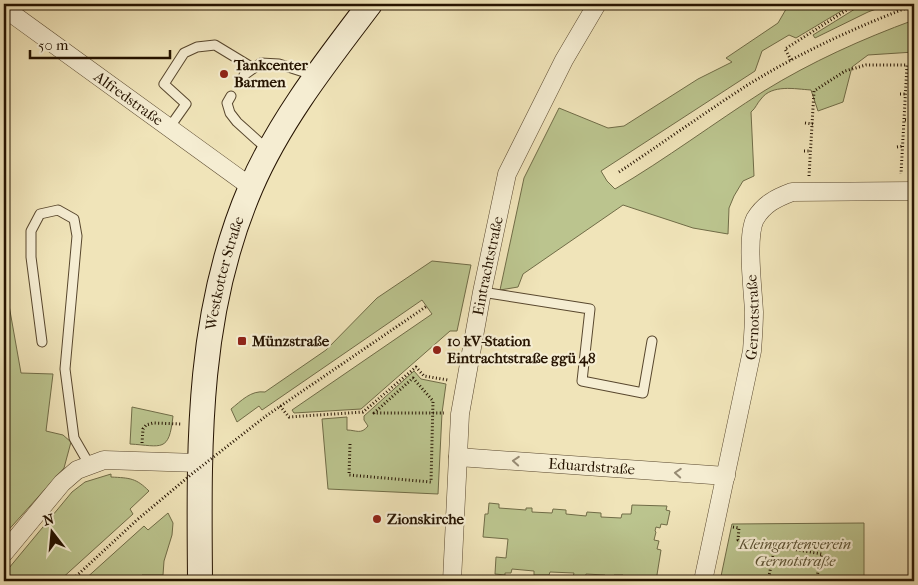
<svg xmlns="http://www.w3.org/2000/svg" width="918" height="585" font-family="'IM FELL French Canon',serif">
<style>
.green{fill:#bbc48e;stroke:#706c47}
.lines{fill:none;stroke-linecap:round;stroke-linejoin:round}
.lane-casing{stroke:#58472e;stroke-width:11}
.street-casing{stroke:#58472e;stroke-width:19}
.secondary-casing{stroke:#251300;stroke-width:26}
.path{stroke:#251300;stroke-width:3;stroke-dasharray:1 2.5;stroke-linecap:butt}
.lane{stroke:#f5edd2;stroke-width:9}
.street{stroke:#f5edd2;stroke-width:18}
.secondary{stroke:#f5edd2;stroke-width:24}
.path-bridge{stroke:#251300;stroke-width:3;stroke-dasharray:1 2.5;stroke-linecap:butt}
.oneway{stroke:#978b74}
.poi-dot{fill:#8f2418;stroke:#f5edd2;stroke-width:2}
.labels{text-anchor:middle;dominant-baseline:central;stroke-width:4.5;stroke-linejoin:round;paint-order:stroke}
.poi-label{font-size:15px;font-weight:bold;fill:#251300;stroke:#f5edd2;text-anchor:start}
.street-label{font-size:15px;fill:#251300;stroke:#f5edd2}
.park-label{font-size:15px;font-style:italic;fill:#5a5132;stroke:#f5edd2}
</style>
<rect width="100%" height="100%" fill="#f0e4b9"/>
<filter id="stains"><feTurbulence type="fractalNoise" baseFrequency=".004" numOctaves="4"/><feColorMatrix values="0 0 0 0 .2 0 0 0 0 .09 0 0 0 0 .02 0 0 0 .5 -.17"/></filter>
<radialGradient id="worn" r=".72"><stop offset=".6" stop-color="#630" stop-opacity="0"/><stop offset="1" stop-color="#630" stop-opacity=".3"/></radialGradient>
<g class="green">
<path d="M789 4H853L796 38 789 35 762 51 755 71 601 171 607 181 615 189C666 159 714 123 764 91 811 62 862 39 914 20V52L868 55 852 67 843 102 818 111 811 90C795 89 772 84 761 99 757 103 756 108 751 112L754 176 743 181 734 196 729 208 728 234 693 228 623 205 523 274 518 287 500 290 524 178 559 108 608 128 624 126 698 79 732 62 726 58 778 23Z"/>
<path d="M863 4H890L868 12 815 38 813 35Z"/>
<path d="M432 261 471 265 457 331H450L361 409 294 413 292 410 432 314 422 300 262 410 259 406 237 422 231 409C241 401 251 390 265 392L326 350 377 298Z"/>
<path d="M4 277 21 373 53 374 46 431 63 435 71 442 64 468 4 535Z"/>
<path d="M414 371 421 379 446 384 442 413 438 494 328 489 322 419 347 417V430C356 430 361 435 368 426L364 420V416Z"/>
<path d="M132 407 173 416C169 453 162 446 130 444Z"/>
<path d="M111 474V477C130 478 136 478 149 491L130 509 133 514 59 581H4V574L72 492 85 482Z"/>
<path d="M489 503 499 504V508L526 510V508H532V512L552 513 553 509 566 510V514L586 516 587 512 601 513V517L621 518 622 514H631L632 505 667 506 666 510 670 511 667 525 661 524 660 528 656 527 655 531 656 532 654 540 659 541 657 549 661 550 656 581H632V579L623 578V575H614V580L606 579 605 575 586 574 585 578 573 577 574 573 550 572 549 575H534V571L512 569 511 573H505V575L495 574 496 557 506 558 508 539 483 537 485 514H488Z"/>
<path d="M168 513 173 523 172 535 164 561 163 575H142L137 581H83L144 526 148 530Z"/>
<path d="M864 523V581H720L732 524Z"/>
</g>
<g class="lines">
<g class="lane-casing">
<g id="lane">
<path d="M244 75 261 63 279 64 316 76"/>
<path d="M231 96 227 103 230 113 237 122 267 149"/>
<path d="M169 128 186 104 164 84 184 53 197 47 215 45 253 68"/>
<path d="M482 292 590 309 582 381 643 393 652 341"/>
<path d="M42 342 31 257V231L40 214 58 210 74 219 77 236 65 369 74 438 89 464"/>
</g>
</g>
<g class="street-casing">
<g id="street">
<path id="s1" d="M4 8 251 187"/>
<path id="s2" d="M458 457 726 476"/>
<path d="M4 553 62 483 77 470 104 460 199 463"/>
<path id="s3" d="M452 581 460 414 482 292 507 174 564 60 597 4"/>
<path id="s4" d="M703 581 752 351C753 338 754 325 754 312 753 290 746 237 755 219 764 204 776 198 792 192L914 191"/>
</g>
</g>
<g class="secondary-casing">
<g id="secondary">
<path id="s5" d="M200 581C199 446 196 314 251 187 280 120 326 62 370 4"/>
</g>
</g>
<g class="path">
<path d="M791 60 785 49 856 4"/>
<path d="M900 94H906"/>
<path d="M905 120 914 121"/>
<path d="M805 123 813 124"/>
<path d="M897 147 904 146"/>
<path d="M804 151H811"/>
<path d="M619 172C661 144 703 114 746 86 799 53 856 27 914 5"/>
<path d="M809 176 814 91 845 71 866 65H907L901 174"/>
<path d="M280 406 289 417 363 412 416 367 424 376 448 380"/>
<path d="M266 416 427 306"/>
<path d="M142 443 143 429 146 425 153 423 182 424"/>
<path d="M350 444 349 475 431 482 433 401 413 378 374 413H444"/>
<path d="M733 527 739 528 738 540 822 554 816 581"/>
<path d="M71 581 138 519"/>
<path d="M768 581 775 545"/>
</g>
<use href="#lane" class="lane"/>
<use href="#street" class="street"/>
<use href="#secondary" class="secondary"/>
<path class="path-bridge" d="M138 519 193 473 266 416"/>
</g>
<defs><path id="oneway-chevron" d="M-2-3.5L2.5 0L-2 3.5" fill="none" stroke-width="1.6" stroke-linecap="round" stroke-linejoin="round" transform="scale(1.25)"/></defs>
<g class="oneway">
<use href="#oneway-chevron" transform="translate(516 461) rotate(-176)"/>
<use href="#oneway-chevron" transform="translate(678 473) rotate(-176)"/>
</g>
<g class="poi-dot">
<circle cx="224" cy="74" r="5"/>
<rect x="237" y="336" width="10" height="10" rx="2.5"/>
<circle cx="437" cy="350" r="5"/>
<circle cx="377" cy="519" r="5"/>
</g>
<g class="labels">
<g class="poi-label">
<text x="234" y="65">Tankcenter<tspan x="234" dy="17">Barmen</tspan></text>
<text x="252" y="341">Münzstraße</text>
<text x="447" y="341">10 kV-Station<tspan x="447" dy="17">Eintrachtstraße ggü 48</tspan></text>
<text x="387" y="519">Zionskirche</text>
</g>
<g class="street-label">
<text stroke="none"><textPath href="#s1" startOffset="154">Alfredstraße</textPath></text>
<text stroke="none"><textPath href="#s3" startOffset="318">Eintrachtstraße</textPath></text>
<text stroke="none"><textPath href="#s5" startOffset="310">Westkotter Straße</textPath></text>
<text stroke="none"><textPath href="#s4" startOffset="269">Gernotstraße</textPath></text>
<text stroke="none"><textPath href="#s2" startOffset="134">Eduardstraße</textPath></text>
</g>
<g class="park-label">
<text x="795" y="544">Kleingartenverein<tspan x="795" dy="17">Gernotstraße</tspan></text>
</g>
</g>
<rect width="918" height="585" fill="none" stroke="#f0e4b9" stroke-width="20"/>
<rect x="5" y="5" width="908" height="575" fill="none" stroke="#251300" stroke-width="2.5"/>
<rect x="10" y="10" width="898" height="565" fill="none" stroke="#251300"/>
<g transform="translate(52 532) rotate(344)" stroke="#f5edd2" stroke-width="4" paint-order="stroke">
<path d="M0-4L9 19L0 12L-9 19Z" fill="#251300"/>
<text y="-8" font-size="14" font-weight="bold" text-anchor="middle" fill="#251300">N</text>
</g>
<path d="M30 50v8h140v-8" fill="none" stroke="#251300" stroke-width="2.5"/>
<text x="38" y="50" font-size="15" fill="#251300" stroke="#f5edd2" stroke-width="4" paint-order="stroke">50 m</text>
<rect width="100%" height="100%" filter="url(#stains)"/>
<rect width="100%" height="100%" fill="url(#worn)"/>
</svg>
